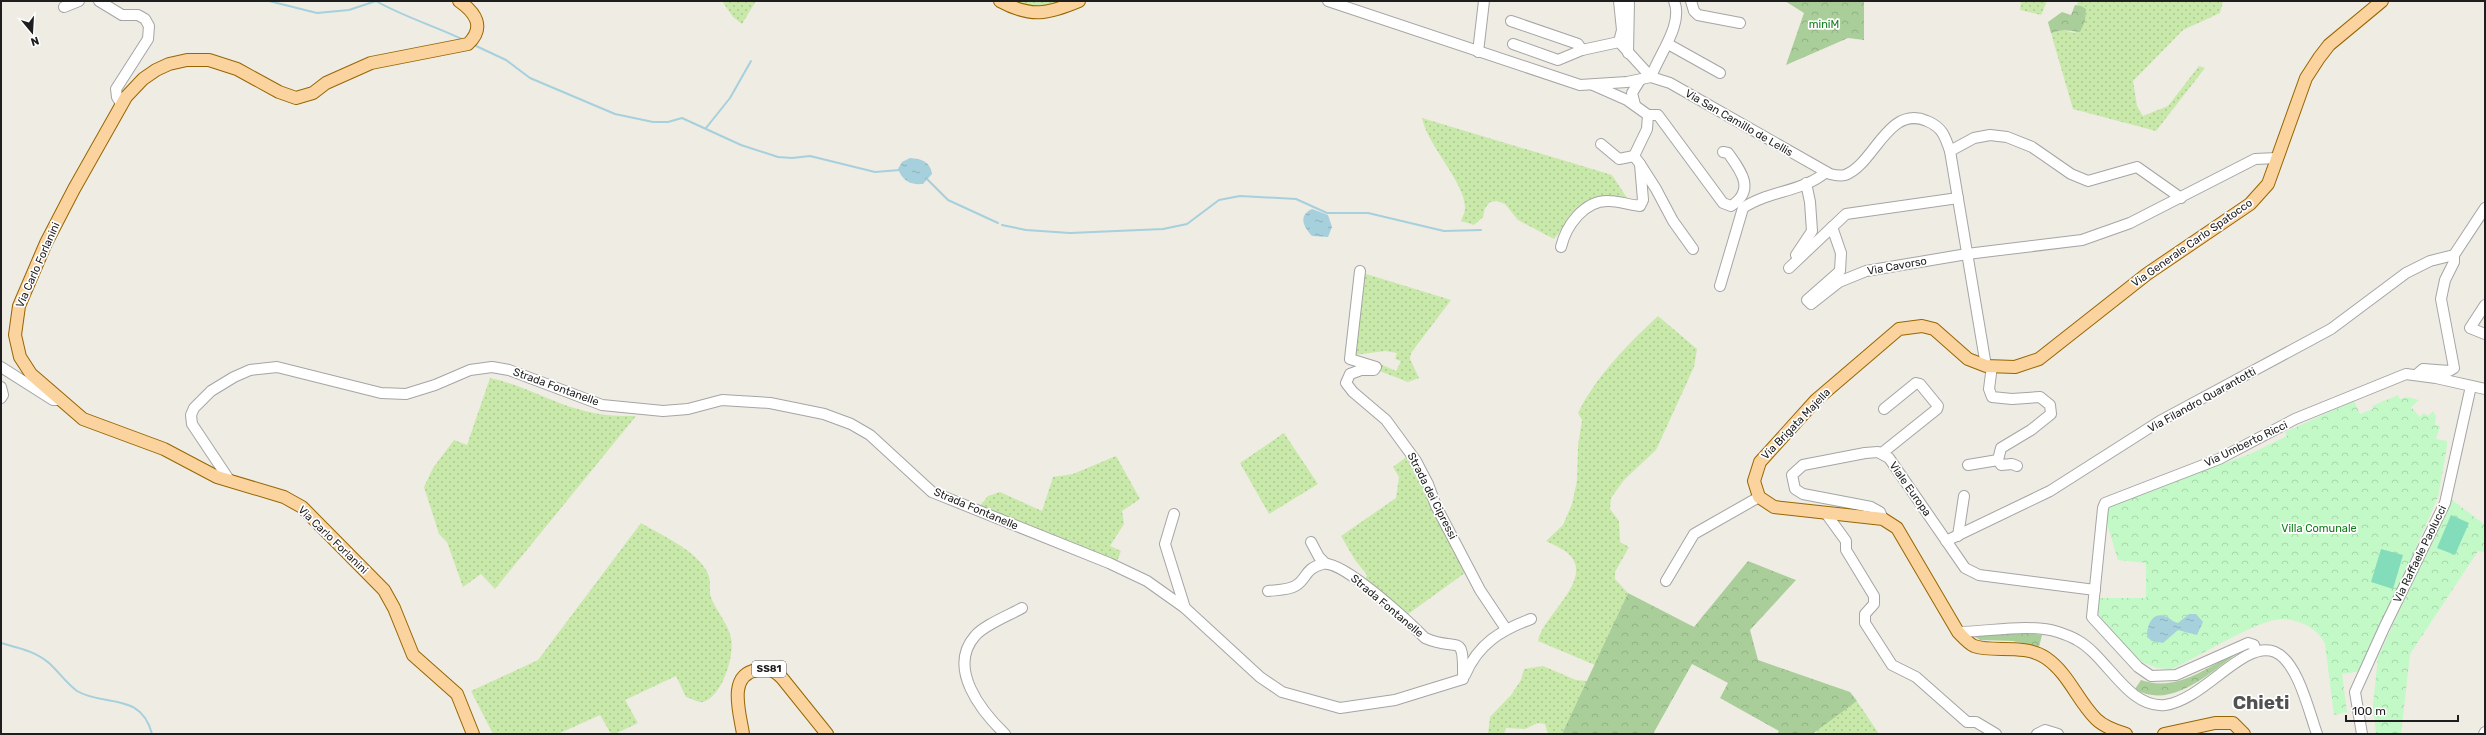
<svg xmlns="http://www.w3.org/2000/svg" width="2486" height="735" font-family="Rubik,sans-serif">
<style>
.grass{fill:url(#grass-dots)}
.forest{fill:url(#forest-crowns)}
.park{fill:url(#park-crowns)}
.pitch{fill:#83ddbb}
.water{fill:url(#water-ripples)}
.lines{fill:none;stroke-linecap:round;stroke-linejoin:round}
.stream{stroke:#a5d0dc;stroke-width:2}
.minor-casing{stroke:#a5a5a5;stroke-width:12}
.major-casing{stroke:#976602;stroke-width:14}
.minor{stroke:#fff;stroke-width:10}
.major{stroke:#fbd39e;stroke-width:12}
.labels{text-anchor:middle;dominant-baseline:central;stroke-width:3.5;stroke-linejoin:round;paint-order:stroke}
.shield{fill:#fff;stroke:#626262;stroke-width:1}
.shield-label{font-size:10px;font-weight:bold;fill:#1e1e1e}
.park-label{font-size:11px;fill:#0d7c16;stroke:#fff}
.street-label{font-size:11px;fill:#1e1e1e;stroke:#fff}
.town-label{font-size:19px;font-weight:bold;fill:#515151;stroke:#fff}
</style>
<defs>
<pattern id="grass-dots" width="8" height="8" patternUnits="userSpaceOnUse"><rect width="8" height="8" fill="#c9e9ab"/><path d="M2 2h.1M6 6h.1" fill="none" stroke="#acc793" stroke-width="1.8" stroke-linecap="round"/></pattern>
<pattern id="forest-crowns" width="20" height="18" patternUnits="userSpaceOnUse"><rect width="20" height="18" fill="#a9ce99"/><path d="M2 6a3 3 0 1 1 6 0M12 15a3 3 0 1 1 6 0" fill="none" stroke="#91b083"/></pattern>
<pattern id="park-crowns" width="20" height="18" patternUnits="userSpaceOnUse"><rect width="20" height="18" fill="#c2f9c6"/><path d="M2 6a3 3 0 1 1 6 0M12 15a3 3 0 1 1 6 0" fill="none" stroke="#a6d5aa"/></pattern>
<pattern id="water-ripples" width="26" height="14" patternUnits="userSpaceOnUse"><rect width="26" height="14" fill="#a5d0dc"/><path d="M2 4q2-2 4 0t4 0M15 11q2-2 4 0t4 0" fill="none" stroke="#8eb2bc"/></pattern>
</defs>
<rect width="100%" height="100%" fill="#efece4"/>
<g class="grass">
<path d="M722 1H756L742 24 733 17Z"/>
<path d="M1010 1H1070C1047 7 1033 10 1010 1Z"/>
<path d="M2021 1H2047L2041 15 2020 10Z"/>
<path d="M2078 1H2223L2220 13 2183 30 2133 81 2137 106 2143 116 2168 106 2199 66 2205 68 2156 131 2073 109 2051 33 2063 30 2075 33 2081 6 2077 5Z"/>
<path d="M1422 118 1612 175 1629 201 1614 196 1569 221 1554 239 1518 220 1505 204 1497 201 1490 202 1485 208 1483 217 1474 225 1461 221C1462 217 1465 213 1465 209 1466 183 1428 147 1422 118Z"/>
<path d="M1363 273 1451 300 1411 353 1410 359 1419 378 1408 382 1377 370 1378 363 1396 371 1401 361 1395 359 1397 353 1385 351 1354 355Z"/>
<path d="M1658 316 1697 349 1694 367 1656 450 1624 480 1611 498 1610 509 1619 521 1620 542 1629 547 1615 572V579L1628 593 1595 665 1538 641C1542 615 1600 576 1565 551 1559 547 1552 544 1546 541L1563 525 1572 504 1577 481 1578 446 1582 420 1578 413C1597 375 1627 345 1658 316Z"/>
<path d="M490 378C524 385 555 405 589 412 605 416 620 416 636 416L495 589 481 574 463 587 447 542 439 534 424 487 433 468 454 440 467 445Z"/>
<path d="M1284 433 1318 484 1269 514 1240 463Z"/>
<path d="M1409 455 1469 570 1404 617 1364 583 1367 575 1355 560 1341 536 1396 498 1399 477 1393 467Z"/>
<path d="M1116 456 1140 499 1122 511 1124 524 1110 546 1121 551 1116 564 979 507 988 496 1000 492 1042 511 1053 477 1073 474Z"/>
<path d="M641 523C661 535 685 545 701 563 716 581 706 586 712 600 718 613 728 624 731 638 735 655 722 697 703 702 698 703 691 698 686 697L676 676 625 700 638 723 615 734H611L600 715 558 734H493L471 691 538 660Z"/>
<path d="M1543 666 1576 680 1587 681 1562 734H1548L1545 724 1538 723 1525 729 1506 728 1504 734H1488L1490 717 1511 695 1521 680 1524 669Z"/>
<path d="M1857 701 1879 734H1818L1814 731Z"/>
</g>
<g class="forest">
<path d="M1785 1H1864V40L1848 38 1786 65 1804 13Z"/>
<path d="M2075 5 2081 6 2086 9 2085 21 2080 32 2063 30 2051 33 2048 22 2062 12 2071 15Z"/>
<path d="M1748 561 1796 580 1750 630 1758 660 1850 692 1857 701 1812 734H1777L1779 731 1720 698 1728 683 1692 664 1653 734H1562L1628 593 1694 627Z"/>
<path d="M2019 632 2042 635 2039 647 2013 641 1980 640 1974 636Z"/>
<path d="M2241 649H2244C2214 668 2173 712 2135 689L2141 680C2177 693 2210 666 2241 649Z"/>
</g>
<g class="park">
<path d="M2398 395 2400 399 2407 397 2419 400 2411 407 2420 417 2424 413 2428 416 2433 411 2436 416 2435 425 2440 426 2436 439 2447 441V446L2438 497 2362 671 2342 674 2347 712 2334 715 2325 644C2319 629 2299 619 2282 619 2257 619 2198 658 2171 669L2157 668 2142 662 2134 655 2102 619 2095 609 2096 601 2100 598H2146V563L2118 560 2104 513 2108 505 2250 454 2287 436 2285 432 2354 401 2360 414 2373 409 2372 406Z"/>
<path d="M2451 499 2485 525V552L2478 551 2410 654 2401 734H2376L2373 705 2378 657Z"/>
</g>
<g class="pitch">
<path d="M2451 515 2469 523 2455 555 2437 548Z"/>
<path d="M2381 549 2403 555 2393 589 2371 582Z"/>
</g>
<g class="water">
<path d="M910 158C921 159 930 161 932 174L923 184C910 185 903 181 898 169L902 162Z"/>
<path d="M1312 209 1328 215 1332 227 1328 237 1312 236C1303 226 1298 216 1312 209Z"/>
<path d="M2189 614H2196L2203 622 2197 635 2178 630 2163 643 2152 641 2147 637C2147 626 2152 610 2167 617 2171 619 2173 622 2178 623Z"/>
</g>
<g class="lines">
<g class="stream">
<path d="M269 1 317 13 349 10 376 1C404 17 435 26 464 40"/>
<path d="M474 45 506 60 530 78 615 114 653 122H668L682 118 741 145 778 157 792 158 810 156 875 172 900 170"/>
<path d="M706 128 730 98 751 61"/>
<path d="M927 179 948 200 998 223"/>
<path d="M1002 225 1026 230 1070 233 1163 229 1187 224 1219 200 1240 196 1296 199 1327 213H1368L1444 231 1481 230"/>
<path d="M1 643C19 648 35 651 49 663 59 672 66 683 77 691 103 707 141 691 152 734"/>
</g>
<g class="minor-casing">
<g id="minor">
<path d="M99 1 122 15H138L145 19 149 26 148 39 116 89 117 97 122 105"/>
<path d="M1328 1 1580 85 1627 82 1651 77 1670 83 1830 174C1834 175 1841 176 1845 175 1874 165 1888 104 1927 121 1942 127 1945 136 1950 151L1986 366"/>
<path d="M1691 1 1694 11 1698 15 1740 23"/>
<path d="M64 7 79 1"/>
<path d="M1511 21 1578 44 1582 50"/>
<path d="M1619 42 1622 30 1619 1"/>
<path d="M1513 44 1558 60 1582 50 1619 42 1651 77"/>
<path d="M1668 44 1720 73"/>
<path d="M1478 52 1484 1"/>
<path d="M1628 53 1629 1"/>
<path d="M1651 77C1658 56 1684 24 1674 1"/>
<path d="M1593 85 1627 100 1648 115H1658L1723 203 1731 206C1756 190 1741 171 1728 153L1723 152"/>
<path d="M1635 105 1632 93 1640 80"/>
<path d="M1950 151 1974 138 1990 135 2007 137 2032 147 2071 174 2088 181 2137 167 2181 198"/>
<path d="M1634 156 1647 129 1648 115"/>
<path d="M1640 164 1656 189 1673 221 1693 249"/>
<path d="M1832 227 1841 253 1840 271 1807 300 1811 304 1839 282 1866 271 1967 254 2082 240 2130 223 2255 159 2277 158"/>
<path d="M1561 247C1566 226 1584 200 1609 201 1619 201 1629 205 1640 206L1643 200 1640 164 1634 156 1619 159 1601 144"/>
<path d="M1796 255 1812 231 1810 202 1806 183"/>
<path d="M1789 268 1846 214 1958 198"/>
<path d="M1360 271 1350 359 1376 367 1374 370H1361L1350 374 1346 383 1353 392 1386 420 1416 461 1428 484 1436 506 1480 590 1506 629"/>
<path d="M1720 286 1743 208C1767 191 1803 192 1826 172"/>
<path d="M2485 305 2470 328 2485 334"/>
<path d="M1992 366 1989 389 1992 397 2012 399 2040 397 2050 405 2051 414 2031 430 2001 448 1998 460 2001 465 2012 464 2017 466"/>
<path d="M1 367 53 400H59"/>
<path d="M2416 375 2423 369 2449 371 2454 368 2441 299 2445 280 2454 262V255L2485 208"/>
<path d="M1 387 3 395 1 398"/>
<path d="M1882 453 1937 409 1938 406 1920 384 1916 383 1884 409"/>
<path d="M1968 465 1998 460"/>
<path d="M230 481 192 424 191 415 194 408 211 391 234 377 250 370 277 367 381 393 406 394 435 385 470 370 492 367 509 370 602 405 663 411 688 409 722 400 770 403 824 414 851 424 870 435 932 492 1109 563 1147 581 1185 608"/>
<path d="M1825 512 1846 541V550L1874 596V604L1865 614V623L1892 665 1916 677 1967 722H1976L1996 734"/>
<path d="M1174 514 1165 544 1185 608 1260 677 1282 692 1340 708 1395 700 1463 679"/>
<path d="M1883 519 1880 512 1871 507 1803 494 1795 489 1792 475 1803 465 1865 453 1878 452 1889 458 1965 568 1979 575 2095 590"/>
<path d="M1958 536 1964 496"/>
<path d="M1946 541 2050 491 2160 421 2331 329 2406 273 2430 261 2454 255"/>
<path d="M1311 542 1319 557 1325 563"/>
<path d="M1666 581 1694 534 1759 497"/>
<path d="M1268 591C1276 590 1289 590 1295 586 1307 580 1304 568 1323 564 1342 559 1410 623 1425 638 1458 653 1464 629 1463 679"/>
<path d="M1958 632C1988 632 2029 623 2058 632 2064 634 2072 637 2077 640 2107 656 2128 709 2165 705 2204 700 2244 639 2275 652 2298 662 2309 712 2317 734"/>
<path d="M2256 651 2254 645 2248 643 2176 675 2151 676 2138 667 2092 617 2103 508 2105 503 2219 459 2295 419 2406 374 2436 378 2485 389"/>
<path d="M1465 675C1478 644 1501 630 1531 619"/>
<path d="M1005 734C981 711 947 668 975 636 984 625 1010 615 1022 608"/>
<path d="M2037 734 2045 730 2058 734"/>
<path d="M2362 734 2355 692 2384 628 2445 503 2471 386"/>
<path d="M2484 734 2485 732"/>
</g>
</g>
<g class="major-casing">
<g id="major">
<path d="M459 1C475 12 486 27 468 44L371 63 326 83 313 93 296 98 279 92 237 69 209 60H187L169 64 156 70 143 79 126 97 74 189 46 243 19 306 15 335 20 357 31 374 83 419 164 449 217 477 284 497 302 507 384 590 394 608 413 655 457 694 473 734"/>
<path d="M1000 1C1031 18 1048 14 1079 1"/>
<path d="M743 734C740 713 727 675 757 670 767 667 774 670 782 678L827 734"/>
<path d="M2126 734C2116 731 2104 727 2096 719 2077 700 2069 674 2046 658 2024 643 1993 653 1974 646 1968 643 1963 637 1958 632L1897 528 1883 519 1774 507 1759 497 1754 481 1760 462 1816 400 1899 329 1922 326 1934 329 1968 359 1986 366 2015 367 2039 359 2147 274 2250 204 2268 184 2306 78 2319 58 2329 45 2382 1"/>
<path d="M2164 734 2215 723H2233L2244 734"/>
</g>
</g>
<use href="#minor" class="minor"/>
<use href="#major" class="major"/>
</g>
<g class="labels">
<rect class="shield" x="752" y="661" width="34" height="16" rx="3"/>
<g class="shield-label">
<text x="769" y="669">SS81</text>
</g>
<g class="park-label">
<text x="1824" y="24">miniM</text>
<text x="2319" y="528">Villa Comunale</text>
</g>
<g class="street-label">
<text transform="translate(1739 123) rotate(30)">Via San Camillo de Lellis</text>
<text transform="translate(2192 243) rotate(-35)">Via Generale Carlo Spatocco</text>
<text transform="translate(38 265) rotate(-66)">Via Carlo Forlanini</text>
<text transform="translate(1897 266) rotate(-10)">Via Cavorso</text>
<text transform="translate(556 387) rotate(20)">Strada Fontanelle</text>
<text transform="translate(2202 400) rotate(-29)">Via Filandro Quarantotti</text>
<text transform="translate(1796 424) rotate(-46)">Via Brigata Majella</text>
<text transform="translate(2246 444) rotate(-26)">Via Umberto Ricci</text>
<text transform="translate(1910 489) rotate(55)">Viale Europa</text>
<text transform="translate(1432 496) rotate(63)">Strada dei Cipressi</text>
<text transform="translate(976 509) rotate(23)">Strada Fontanelle</text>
<text transform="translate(333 540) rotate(44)">Via Carlo Forlanini</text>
<text transform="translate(2420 554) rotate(-64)">Via Raffaele Paolucci</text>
<text transform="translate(1387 606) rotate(40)">Strada Fontanelle</text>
</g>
<g class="town-label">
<text x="2261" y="702">Chieti</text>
</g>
</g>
<rect width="2486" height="735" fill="none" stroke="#1e1e1e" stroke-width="4"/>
<g transform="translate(32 32) rotate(162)" stroke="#ffffff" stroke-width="3" paint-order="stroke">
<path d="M0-3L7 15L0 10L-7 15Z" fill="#1e1e1e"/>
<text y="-6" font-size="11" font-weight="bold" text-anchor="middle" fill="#1e1e1e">N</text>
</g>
<path d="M2346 715v6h112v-6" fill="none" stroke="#1e1e1e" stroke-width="2"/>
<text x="2352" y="715" font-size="12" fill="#1e1e1e" stroke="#ffffff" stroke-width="3" paint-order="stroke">100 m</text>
</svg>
